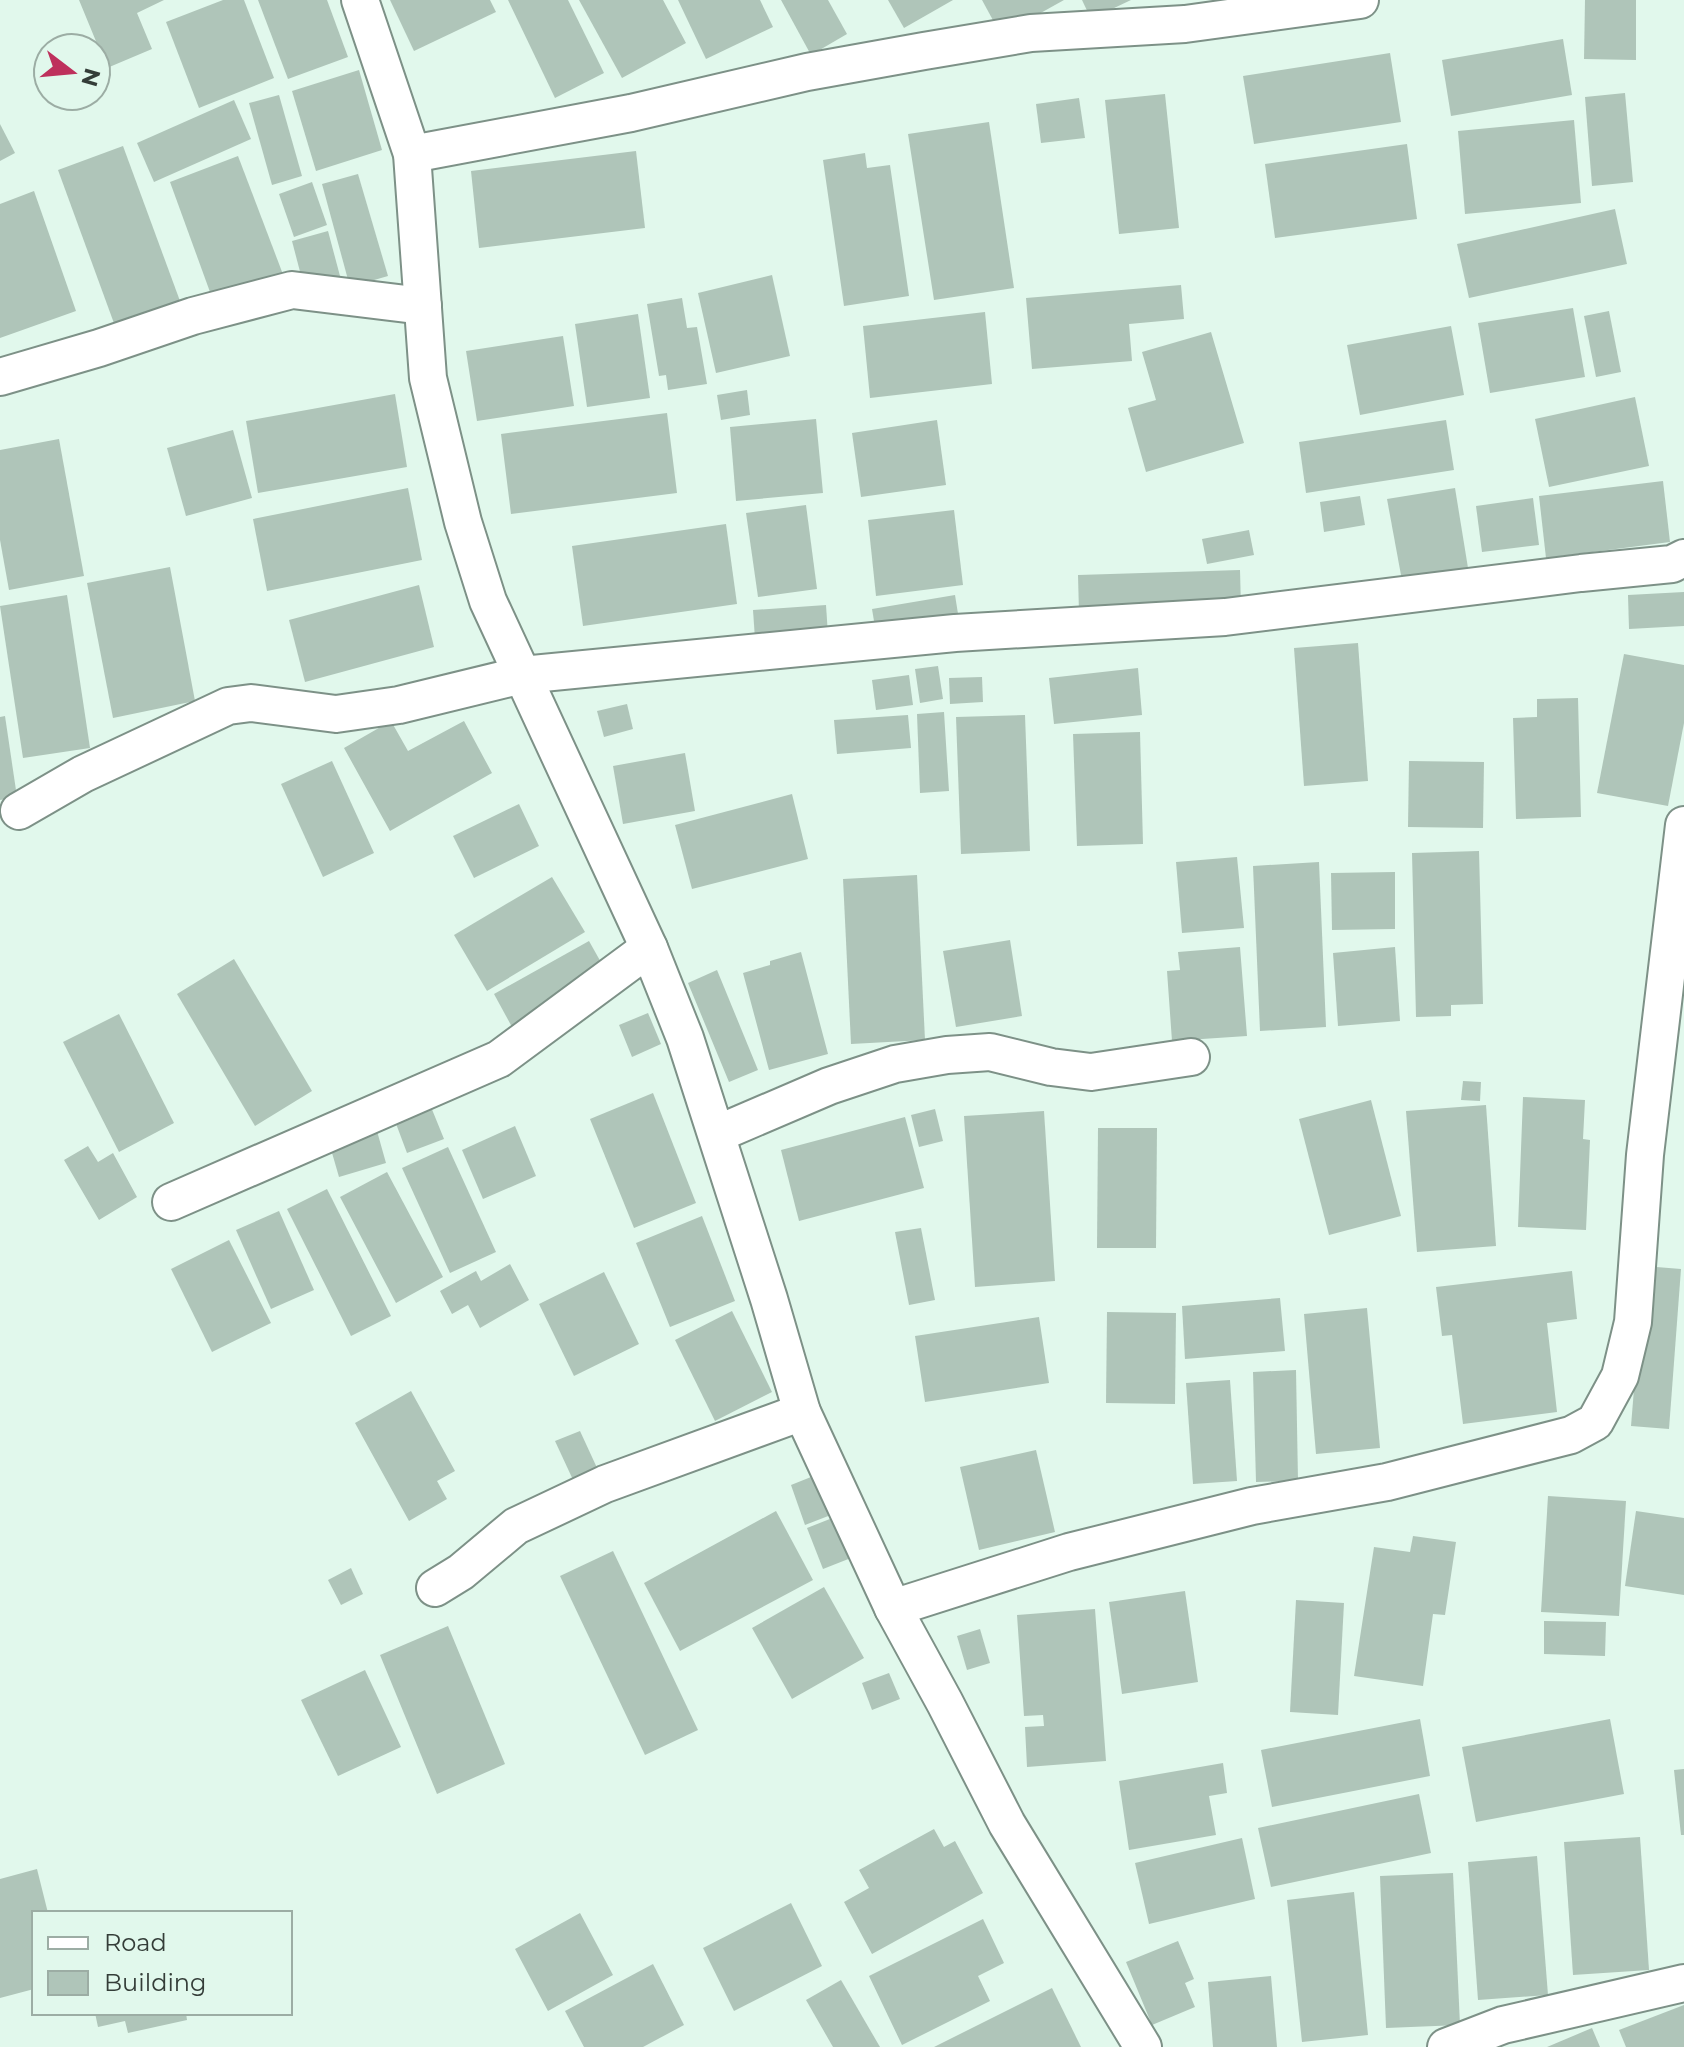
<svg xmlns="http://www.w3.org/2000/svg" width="1684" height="2047" font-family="Montserrat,sans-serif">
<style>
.building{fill:#afc5b9}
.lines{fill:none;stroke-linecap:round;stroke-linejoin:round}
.minor-casing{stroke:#7d9187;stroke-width:40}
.minor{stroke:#fff;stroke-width:36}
</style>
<rect width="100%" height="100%" fill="#e1f8ec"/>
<g class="building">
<path d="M79 0H164L137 13 152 49 107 68Z"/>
<path d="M223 0H244L274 78 199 108 166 22Z"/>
<path d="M258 0H327L348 57 288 79Z"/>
<path d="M390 0H490L496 12 414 51Z"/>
<path d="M508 0H568L604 73 555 98Z"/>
<path d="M579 0H663L686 43 622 78Z"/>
<path d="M678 0H760L773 27 706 59Z"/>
<path d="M781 0H828L847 34 811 55Z"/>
<path d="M888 0H953L904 28Z"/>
<path d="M982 0H1064L1001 35Z"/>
<path d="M1082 0H1131L1091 19Z"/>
<path d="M1585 0H1636V60L1584 59Z"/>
<path d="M1563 39 1572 95 1451 116 1442 60Z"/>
<path d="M1390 53 1401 122 1254 144 1243 76Z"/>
<path d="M359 70 382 150 316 171 292 91Z"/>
<path d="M1625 93 1633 182 1592 186 1585 97Z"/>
<path d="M1165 94 1179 228 1119 234 1105 100Z"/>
<path d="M279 95 302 176 272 185 249 103Z"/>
<path d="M1079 98 1085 138 1041 143 1036 104Z"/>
<path d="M234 100 251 139 154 182 137 143Z"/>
<path d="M1574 120 1581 203 1465 214 1458 131Z"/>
<path d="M989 122 1014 288 934 300 908 134Z"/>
<path d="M0 124 15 153 0 161Z"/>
<path d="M1407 144 1417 219 1275 238 1265 164Z"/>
<path d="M123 146 180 301 115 326 58 170Z"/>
<path d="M636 151 645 228 479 248 471 171Z"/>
<path d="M865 153 867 168 890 165 909 296 844 306 823 160Z"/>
<path d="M238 156 284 277 214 303 170 182Z"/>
<path d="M358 174 388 276 350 287 322 184Z"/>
<path d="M312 182 327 225 294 237 279 194Z"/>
<path d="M34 191 76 311 0 338V204Z"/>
<path d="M1615 209 1627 264 1469 298 1457 244Z"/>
<path d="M328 231 340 276 304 287 292 241Z"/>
<path d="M772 275 790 356 716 373 698 293Z"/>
<path d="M1181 285 1184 319 1129 324 1132 361 1032 369 1026 298Z"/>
<path d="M682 298 687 328 697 327 707 384 668 390 666 375 659 376 647 304Z"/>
<path d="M1573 308 1585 377 1490 393 1478 323Z"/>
<path d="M1609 311 1621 372 1596 377 1584 316Z"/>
<path d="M985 312 992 384 870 398 863 326Z"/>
<path d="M638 314 650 398 587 407 575 324Z"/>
<path d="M1451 326 1464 395 1360 415 1347 345Z"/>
<path d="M1211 332 1244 443 1146 472 1128 408 1156 400 1142 352Z"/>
<path d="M563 336 574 406 477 421 466 351Z"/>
<path d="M747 390 750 415 721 420 717 395Z"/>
<path d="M395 394 407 467 258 493 246 421Z"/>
<path d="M1635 397 1649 466 1549 487 1535 419Z"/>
<path d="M667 413 677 493 511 514 501 434Z"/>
<path d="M816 419 823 493 736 501 730 427Z"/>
<path d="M937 420 946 485 861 497 852 433Z"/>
<path d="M1446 420 1454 470 1306 493 1299 442Z"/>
<path d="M233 430 252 498 186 516 167 448Z"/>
<path d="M59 439 84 576 9 590 0 540V450Z"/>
<path d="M1663 481 1670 542 1546 558 1539 496Z"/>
<path d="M408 488 422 560 267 591 253 519Z"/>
<path d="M1455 488 1469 574 1403 586 1387 499Z"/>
<path d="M1360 496 1365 525 1324 532 1320 502Z"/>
<path d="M1533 498 1539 545 1482 552 1476 506Z"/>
<path d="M806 505 817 589 758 597 746 513Z"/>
<path d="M954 510 963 585 876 596 868 520Z"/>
<path d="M726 524 737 604 583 626 572 546Z"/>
<path d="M1249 530 1254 555 1207 564 1202 539Z"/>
<path d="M170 567 195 701 113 718 87 583Z"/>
<path d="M1240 570 1241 608 1079 613 1078 575Z"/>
<path d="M419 585 434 647 305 682 289 620Z"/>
<path d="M1684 592V626L1629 629 1628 595Z"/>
<path d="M67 595 90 748 23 758 0 606Z"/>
<path d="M955 595 959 620 876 633 872 609Z"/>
<path d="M826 605 828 635 755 639 753 610Z"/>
<path d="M1358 643 1368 781 1304 786 1294 648Z"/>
<path d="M1624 654 1684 665V723L1668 806 1597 793Z"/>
<path d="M938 666 943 699 920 703 915 669Z"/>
<path d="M1138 668 1142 715 1054 724 1049 678Z"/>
<path d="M909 675 913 705 876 710 872 680Z"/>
<path d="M982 677 983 702 950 704 949 678Z"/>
<path d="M1578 698 1581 817 1516 819 1513 718 1537 717V699Z"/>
<path d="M627 704 633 729 604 737 597 711Z"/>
<path d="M944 712 949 791 920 793 917 714Z"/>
<path d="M908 715 911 748 837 754 834 720Z"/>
<path d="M1025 715 1030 851 961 854 956 717Z"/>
<path d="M5 716 17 797 0 800V717Z"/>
<path d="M391 721 408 751 464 721 492 773 390 831 344 748Z"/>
<path d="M1140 732 1143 844 1077 846 1073 734Z"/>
<path d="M685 753 695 811 623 824 613 766Z"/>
<path d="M332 761 374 853 323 877 281 784Z"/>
<path d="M1409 761 1484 762 1483 828 1408 827Z"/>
<path d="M792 794 808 859 692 889 675 825Z"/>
<path d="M519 804 539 846 474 878 453 836Z"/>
<path d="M1479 851 1483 1004 1451 1005V1016L1416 1017 1412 853Z"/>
<path d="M1237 857 1244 928 1182 933 1176 862Z"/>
<path d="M1319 862 1326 1027 1260 1031 1253 866Z"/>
<path d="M1395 872V929L1332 930 1331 873Z"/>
<path d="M917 875 925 1040 851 1044 843 879Z"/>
<path d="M552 877 585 932 487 991 454 935Z"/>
<path d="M1010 940 1022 1016 956 1027 943 951Z"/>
<path d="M589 941 607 973 512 1027 494 994Z"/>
<path d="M1240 947 1247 1036 1172 1041 1167 971 1180 970 1178 952Z"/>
<path d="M1395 947 1400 1021 1338 1026 1333 953Z"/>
<path d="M801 952 828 1054 769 1070 743 973 770 965V961Z"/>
<path d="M234 959 312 1091 255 1126 177 994Z"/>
<path d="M717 970 758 1070 729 1082 688 983Z"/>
<path d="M648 1013 661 1044 632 1057 619 1025Z"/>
<path d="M119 1014 174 1123 119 1152 63 1042Z"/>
<path d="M1463 1081 1481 1082 1480 1101 1461 1100Z"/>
<path d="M653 1093 696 1203 634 1228 590 1119Z"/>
<path d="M1523 1097 1585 1100 1583 1139 1590 1140 1586 1230 1518 1227Z"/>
<path d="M1371 1100 1401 1216 1329 1235 1299 1119Z"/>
<path d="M1486 1105 1496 1246 1417 1252 1406 1111Z"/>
<path d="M431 1107 444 1139 407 1153 395 1121Z"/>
<path d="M935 1109 943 1141 919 1147 911 1115Z"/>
<path d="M1044 1111 1055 1281 975 1287 964 1116Z"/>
<path d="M905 1117 924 1188 799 1221 781 1150Z"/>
<path d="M375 1124 386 1163 339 1177 328 1139Z"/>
<path d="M515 1126 536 1176 483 1199 462 1150Z"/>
<path d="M1098 1128H1157L1156 1248H1097Z"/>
<path d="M88 1146 98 1162 113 1153 137 1197 99 1220 64 1160Z"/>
<path d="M448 1147 496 1252 450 1273 402 1168Z"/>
<path d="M387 1172 443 1277 396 1303 340 1197Z"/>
<path d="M327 1189 391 1316 351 1336 287 1209Z"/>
<path d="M279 1211 314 1290 271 1309 236 1230Z"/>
<path d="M702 1216 735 1301 670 1327 636 1243Z"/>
<path d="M921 1228 935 1300 909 1305 895 1232Z"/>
<path d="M229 1240 271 1323 212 1352 171 1269Z"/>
<path d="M510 1264 529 1300 480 1328 468 1305 452 1314 440 1291 476 1271 481 1281Z"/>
<path d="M1644 1266 1681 1269 1669 1429 1631 1426Z"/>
<path d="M1572 1271 1577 1319 1547 1323 1557 1412 1463 1424 1452 1335 1442 1336 1436 1287Z"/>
<path d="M604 1272 639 1344 574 1376 539 1304Z"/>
<path d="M1280 1298 1285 1351 1185 1359 1182 1306Z"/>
<path d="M1367 1308 1380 1448 1316 1454 1304 1314Z"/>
<path d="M732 1311 772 1392 715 1421 675 1340Z"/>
<path d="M1107 1312 1176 1313 1175 1404 1106 1403Z"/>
<path d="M1039 1317 1049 1383 925 1402 915 1336Z"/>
<path d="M1296 1370 1298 1481 1256 1482 1253 1372Z"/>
<path d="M1230 1380 1237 1481 1193 1484 1186 1383Z"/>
<path d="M411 1391 455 1471 437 1481 447 1499 409 1521 355 1423Z"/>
<path d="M580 1431 598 1470 574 1482 555 1441Z"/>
<path d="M1036 1450 1055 1532 979 1550 960 1467Z"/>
<path d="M821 1473 836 1513 805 1525 791 1485Z"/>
<path d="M1548 1496 1626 1501 1619 1616 1541 1612Z"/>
<path d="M776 1511 813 1580 680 1651 644 1583Z"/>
<path d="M1636 1511 1684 1518V1595L1625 1586Z"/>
<path d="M840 1515 856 1556 823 1569 807 1528Z"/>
<path d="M1413 1536 1456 1542 1445 1615 1433 1614 1423 1686 1354 1676 1374 1547 1410 1552Z"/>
<path d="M613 1551 698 1730 645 1755 560 1576Z"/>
<path d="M351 1568 363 1594 341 1605 328 1580Z"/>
<path d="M824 1587 864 1658 792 1699 752 1628Z"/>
<path d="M1185 1591 1198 1682 1122 1694 1109 1602Z"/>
<path d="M1296 1600 1344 1603 1338 1715 1290 1712Z"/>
<path d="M1095 1609 1106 1761 1027 1767 1025 1727 1044 1726 1043 1715 1024 1716 1017 1615Z"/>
<path d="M1544 1621 1606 1622 1605 1656 1544 1654Z"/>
<path d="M448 1626 505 1764 437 1794 380 1655Z"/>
<path d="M980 1629 990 1663 967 1670 957 1636Z"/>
<path d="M365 1670 401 1747 338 1776 301 1700Z"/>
<path d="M889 1673 900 1699 872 1710 862 1683Z"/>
<path d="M1420 1719 1430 1776 1272 1807 1261 1750Z"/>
<path d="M1610 1719 1624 1794 1476 1822 1462 1747Z"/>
<path d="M1223 1763 1227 1793 1209 1796 1216 1835 1129 1850 1119 1781Z"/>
<path d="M1684 1769V1835H1681L1674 1770Z"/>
<path d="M1419 1794 1431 1853 1271 1887 1258 1828Z"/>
<path d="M934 1829 944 1847 955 1841 983 1893 872 1954 844 1902 869 1888 859 1870Z"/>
<path d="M1640 1837 1649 1970 1573 1975 1564 1842Z"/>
<path d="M1242 1838 1255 1899 1149 1924 1135 1863Z"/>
<path d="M1537 1856 1548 1995 1478 2000 1468 1862Z"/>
<path d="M37 1869 48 1913H34V1989L0 1998V1879Z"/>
<path d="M1453 1873 1460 2025 1386 2028 1380 1876Z"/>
<path d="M1354 1892 1368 2035 1302 2042 1287 1900Z"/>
<path d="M791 1903 822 1966 734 2011 703 1948Z"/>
<path d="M580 1913 613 1975 548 2011 515 1949Z"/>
<path d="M983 1919 1004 1963 978 1976 990 2001 902 2045 869 1976Z"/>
<path d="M1178 1941 1194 1979 1185 1983 1195 2007 1152 2025 1126 1962Z"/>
<path d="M653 1964 684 2025 643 2047H584L565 2011Z"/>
<path d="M1271 1976 1277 2047H1213L1208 1982Z"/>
<path d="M841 1980 880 2047H833L806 2000Z"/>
<path d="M1052 1988 1081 2047H934Z"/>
<path d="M1684 2005V2047H1626L1619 2030Z"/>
<path d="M95 2013H186L187 2020 128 2033 125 2021 98 2027Z"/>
<path d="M1592 2028 1600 2047H1547Z"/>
</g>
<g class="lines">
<g class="minor-casing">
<g id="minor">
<path d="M360 0 412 154 428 378 463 522 488 601 649 948 685 1038 769 1299 802 1412 893 1608 945 1703 1007 1824 1143 2047"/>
<path d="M412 154 631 113 807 72 924 51 1031 33 1185 24 1360 0"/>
<path d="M0 377 99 348 193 316 292 290 423 306"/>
<path d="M19 811 83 774 228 706 251 703 336 714 399 705 522 675 955 633 1225 617 1581 573 1672 564 1684 558"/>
<path d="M717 1134 829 1086 895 1064 947 1055 990 1052 1051 1067 1091 1072 1191 1057"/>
<path d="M171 1202 499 1059 649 948"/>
<path d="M435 1588 461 1572 516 1526 605 1484 802 1412"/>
<path d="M893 1608 1069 1552 1252 1506 1387 1482 1571 1435 1595 1422 1620 1376 1633 1322 1645 1155 1684 825"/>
<path d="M1446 2047 1503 2025 1684 1983"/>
</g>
</g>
<use href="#minor" class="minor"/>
</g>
<rect x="32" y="1911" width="260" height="104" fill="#e1f8ec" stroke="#9cada4" stroke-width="2"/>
<rect x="48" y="1937" width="40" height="12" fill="#ffffff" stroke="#9cada4" stroke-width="2"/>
<text x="104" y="1951" font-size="24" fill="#343d38">Road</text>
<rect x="48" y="1971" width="40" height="24" fill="#afc5b9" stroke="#9cada4" stroke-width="2"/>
<text x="104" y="1991" font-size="24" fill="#343d38">Building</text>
<g transform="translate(72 72) rotate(106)"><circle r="38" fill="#e1f8ec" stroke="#9cada4" stroke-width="2"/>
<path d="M0-6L14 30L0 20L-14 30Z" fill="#be305c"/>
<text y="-12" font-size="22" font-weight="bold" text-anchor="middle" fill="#343d38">N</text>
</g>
</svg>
